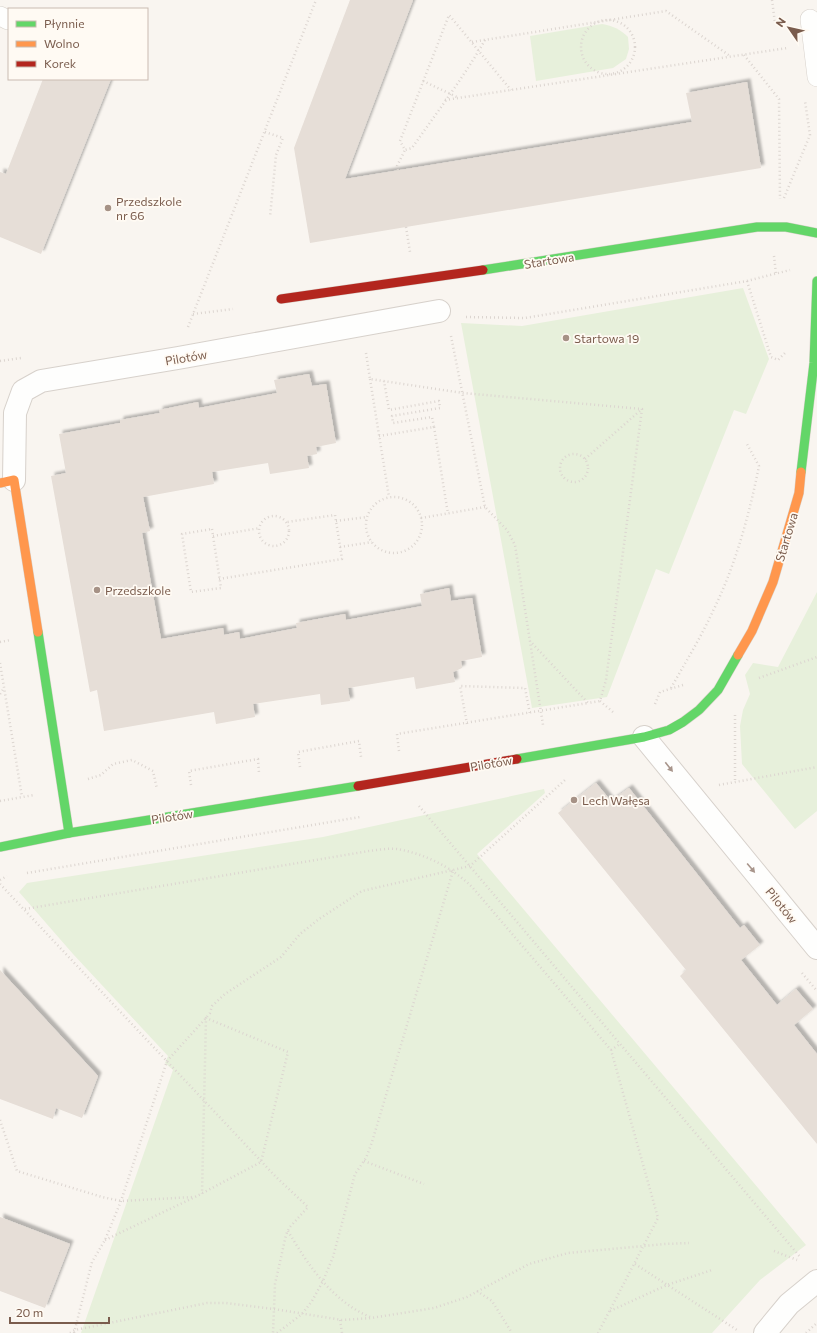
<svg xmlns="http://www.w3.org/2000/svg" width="817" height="1333" font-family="Commissioner,sans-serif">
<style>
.green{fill:#e7f0db}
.building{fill:#e6ded7;filter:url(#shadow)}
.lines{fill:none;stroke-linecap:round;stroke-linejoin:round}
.lane-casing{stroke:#d7d1cb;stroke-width:20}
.street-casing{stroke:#d7d1cb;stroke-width:24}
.fast-casing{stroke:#d9d2cb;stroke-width:10}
.slow-casing{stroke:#d9d2cb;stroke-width:10}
.jam-casing{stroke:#d9d2cb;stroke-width:10}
.path{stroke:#dcd5d0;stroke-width:2.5;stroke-dasharray:1 3;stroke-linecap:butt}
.lane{stroke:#fefefd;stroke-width:19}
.street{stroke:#fefefd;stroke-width:22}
.fast{stroke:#63d668;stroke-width:9}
.slow{stroke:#ff974d;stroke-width:9}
.jam{stroke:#b3261e;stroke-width:9}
.oneway{fill:#a8958b}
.poi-dot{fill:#a69286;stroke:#fffaf3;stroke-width:1.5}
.labels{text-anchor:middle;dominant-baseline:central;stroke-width:3.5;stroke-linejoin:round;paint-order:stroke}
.poi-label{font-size:12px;fill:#7a5c4d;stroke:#fffaf3;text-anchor:start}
.street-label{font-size:12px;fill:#7a5c4d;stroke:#fffaf3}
</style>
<defs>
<filter id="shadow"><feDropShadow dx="3.5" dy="-3.5" stdDeviation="1" flood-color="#0004"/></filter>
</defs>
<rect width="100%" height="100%" fill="#f9f5f0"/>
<g class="green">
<path d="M602 24C613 26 620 29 628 37L629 49 626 59 613 68 536 81 530 36Z"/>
<path d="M743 288 769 359 746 414 734 410 669 574 656 569 607 697 532 708 461 323 522 326Z"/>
<path d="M817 592V811L795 829 742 764 740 726 743 710 750 694 745 675 753 663 778 667Z"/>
<path d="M544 789 545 793 477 854 806 1245 760 1280 712 1333H81L173 1070 165 1063 168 1056 73 954 19 892 27 883 323 837Z"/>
</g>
<g class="building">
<path d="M350 0H413L345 179 692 122 686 93 747 82 761 168 310 243 294 148Z"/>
<path d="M43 79H111L41 254 0 237V172L6 174Z"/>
<path d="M309 374 312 386 326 384 336 443 316 447 317 454 307 456 309 468 270 474 268 463 212 472 214 484 143 497 150 531 142 533 161 639 223 628 224 635 239 632 240 639 297 628 296 623 345 614 346 620 422 606 420 594 449 588 451 601 472 598 482 657 461 661 462 668 453 672 455 682 416 689 414 677 348 688 350 701 321 705 320 694 253 704 255 717 216 724 214 712 104 731 97 690 90 692 51 476 66 473 59 434 120 423V420L160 413 159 410 198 402 199 408 277 393 274 380Z"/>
<path d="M596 783 611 801 629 788 740 928 744 925 760 945 741 960 777 1005 796 989 813 1009 794 1025 817 1054V1144L680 976 686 970 558 813Z"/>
<path d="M0 970 98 1076 82 1118 56 1108 53 1119 0 1099Z"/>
<path d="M0 1217 70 1244 45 1308 0 1291Z"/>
</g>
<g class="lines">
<g class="lane-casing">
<g id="lane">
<path d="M0 16 8 20"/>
<path d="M810 19 817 77"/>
</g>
</g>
<g class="street-casing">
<g id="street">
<path d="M14 480 15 413 23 391 41 381 178 358 439 311"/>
<path d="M644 737 817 948"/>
<path d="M765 1333 789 1304 817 1281"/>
</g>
</g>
<g class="fast-casing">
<g id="fast">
<path d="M483 270 757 227H786L817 233"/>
<path d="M801 472 814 363 817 281"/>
<path d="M38 632 69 833"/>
<path d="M517 759 644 737 669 730 683 722 699 710 718 690 738 655"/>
<path d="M0 847 69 833 358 786"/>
</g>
</g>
<g class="slow-casing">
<g id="slow">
<path d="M0 483 14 480 38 632"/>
<path d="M738 655 752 631 773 582 799 493 801 472"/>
</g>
</g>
<g class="jam-casing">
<g id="jam">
<path d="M281 299 483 270"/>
<path d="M358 786 517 759"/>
</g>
</g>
<g class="path">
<path d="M772 0 775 23"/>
<circle cx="608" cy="47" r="27"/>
<path d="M485 40C464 77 437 112 412 148L405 150 400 141 449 15C470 40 490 65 511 90"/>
<path d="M472 42 666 11 730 56"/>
<path d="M744 55 779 99 780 199"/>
<path d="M423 81 459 98"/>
<path d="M445 100 787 48"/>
<path d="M265 132 283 138 276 155 270 217"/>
<path d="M398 170 397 166 405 150"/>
<path d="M784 198 810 135 805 101"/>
<path d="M406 227 410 252"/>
<path d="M774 256 776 274"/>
<path d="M747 281 771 357 778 360 786 352"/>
<path d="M193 314 233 309"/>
<path d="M466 317 525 318 747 281 790 270"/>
<path d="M188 327 316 0"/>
<path d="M451 336 485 507 507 530 515 545 543 725"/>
<path d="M366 353 370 379 463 393 642 409 606 680 600 701 588 703 530 641"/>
<path d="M0 361 21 358"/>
<path d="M370 379 389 497"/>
<path d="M434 427 448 514"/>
<path d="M379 436 434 427 432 417 393 423 392 416 440 408 439 401 389 410 384 381"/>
<circle cx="574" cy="468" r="14"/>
<path d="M585 459 642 409"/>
<circle cx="394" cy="525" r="28"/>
<circle cx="274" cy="531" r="15"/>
<path d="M421 518 485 507"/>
<path d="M336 521 367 517"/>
<path d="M212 529 221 588 191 592 182 534Z"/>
<path d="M213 536 260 528"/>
<path d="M340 547 372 542"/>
<path d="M219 579 342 559 335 515 287 522"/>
<path d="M0 642 11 640"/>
<path d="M0 663 22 797"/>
<path d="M759 678 817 657"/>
<path d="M671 688C685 663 700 639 712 613 735 567 749 516 759 466L747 444"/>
<path d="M0 694 4 688"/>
<path d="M600 701 613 712"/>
<path d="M655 704 660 692 683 685"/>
<path d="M735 715V782"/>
<path d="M467 724 460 686 525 688 530 714"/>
<path d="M399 751 397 734 588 703"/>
<path d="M300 767 298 752 359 741 361 757"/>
<path d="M88 779 101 775 113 764 132 760 153 771 157 789"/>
<path d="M191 785 189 771 258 759 259 773"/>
<path d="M719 785 817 767"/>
<path d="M0 801 34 795"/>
<path d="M419 806 801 1258"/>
<path d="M27 873 360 817"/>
<path d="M0 880 7 876"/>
<path d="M0 884 276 1177 308 1207 289 1228 286 1235 275 1284 273 1333"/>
<path d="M25 909 369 851C378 850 388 848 397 849 426 854 453 868 473 888L611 1050 658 1218 598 1333"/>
<path d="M802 973 817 991"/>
<path d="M611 1050 620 1044"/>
<path d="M0 1120 17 1171 102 1197 121 1201 194 1197"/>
<path d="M364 1161 424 1184"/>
<path d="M288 1231C308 1265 332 1301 370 1317"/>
<path d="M105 1240 197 1196 261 1162 288 1052 206 1018 202 1194"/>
<path d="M774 1251 797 1260"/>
<path d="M635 1264 737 1330"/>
<path d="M477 1291 492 1301 512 1333"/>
<path d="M610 1311 667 1285 712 1270"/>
<path d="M340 1320 342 1333"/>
<path d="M70 1333 75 1330 207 1303H226L274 1309 342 1320 371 1318 434 1308 467 1297 529 1264 568 1253 665 1244 689 1243"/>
<path d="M74 1333 92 1262 105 1240 121 1201 167 1061 206 1018 210 1013 212 1006 225 994 281 957 300 934 319 919 362 891 470 866 565 780"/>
<path d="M277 1333 302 1314 312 1301 323 1281 333 1257 355 1174 366 1158 372 1142 453 871"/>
<path d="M806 1333 817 1323"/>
</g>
<use href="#lane" class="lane"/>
<use href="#street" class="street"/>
<use href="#fast" class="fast"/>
<use href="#slow" class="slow"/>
<use href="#jam" class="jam"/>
</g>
<defs><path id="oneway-solid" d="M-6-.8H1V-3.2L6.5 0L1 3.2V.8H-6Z"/></defs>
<g class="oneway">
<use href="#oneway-solid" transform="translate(669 767) rotate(52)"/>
<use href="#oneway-solid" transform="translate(751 868) rotate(50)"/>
</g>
<g class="poi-dot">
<circle cx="108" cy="208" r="4"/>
<circle cx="566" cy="338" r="4"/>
<circle cx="97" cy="590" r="4"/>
<circle cx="574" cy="800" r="4"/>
</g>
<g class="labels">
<g class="poi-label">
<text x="116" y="201">Przedszkole<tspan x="116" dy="14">nr 66</tspan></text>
<text x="574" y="338">Startowa 19</text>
<text x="105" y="590">Przedszkole</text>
<text x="582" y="800">Lech Wałęsa</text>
</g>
<g class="street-label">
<text transform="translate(549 260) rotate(-9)">Startowa</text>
<text transform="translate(186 357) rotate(-10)">Pilotów</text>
<text transform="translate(786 537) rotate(-73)">Startowa</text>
<text transform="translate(491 763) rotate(-10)">Pilotów</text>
<text transform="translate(172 816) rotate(-9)">Pilotów</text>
<text transform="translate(782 905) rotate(51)">Pilotów</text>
</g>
</g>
<rect x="8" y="8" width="140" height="72" fill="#fffaf3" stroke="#cabbb1"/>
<rect x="16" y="21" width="20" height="6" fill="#63d668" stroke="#cabbb1"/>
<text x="44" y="28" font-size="12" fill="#7a5c4d">Płynnie</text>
<rect x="16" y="41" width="20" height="6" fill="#ff974d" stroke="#cabbb1"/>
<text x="44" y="48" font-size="12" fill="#7a5c4d">Wolno</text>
<rect x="16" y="61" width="20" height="6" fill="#b3261e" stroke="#cabbb1"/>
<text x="44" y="68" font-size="12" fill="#7a5c4d">Korek</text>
<g transform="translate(789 28) rotate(304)" stroke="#fffaf3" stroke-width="3" paint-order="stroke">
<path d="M0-3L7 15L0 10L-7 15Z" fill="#7a5c4d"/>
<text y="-6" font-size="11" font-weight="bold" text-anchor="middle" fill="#7a5c4d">N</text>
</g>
<path d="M10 1317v6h99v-6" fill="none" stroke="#7a5c4d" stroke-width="2"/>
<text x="16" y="1317" font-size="12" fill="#7a5c4d" stroke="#fffaf3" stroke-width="3" paint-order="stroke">20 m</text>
</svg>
